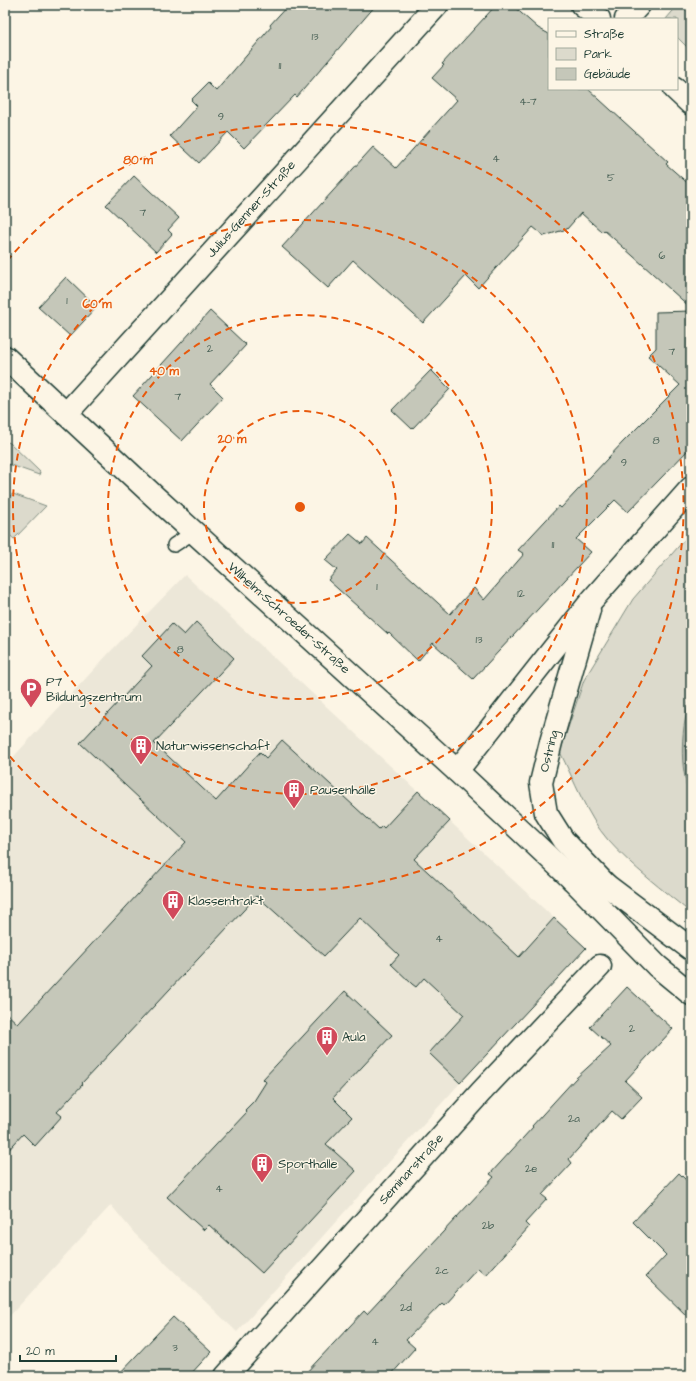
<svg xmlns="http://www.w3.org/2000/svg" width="696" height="1381" font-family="'Architects Daughter',sans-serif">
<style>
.built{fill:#ece7d8}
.green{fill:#dcdacc;stroke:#7e8c80}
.water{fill:#aeb3a7;stroke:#758479}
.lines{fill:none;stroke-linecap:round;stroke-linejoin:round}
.shore{stroke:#586c62;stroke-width:1}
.building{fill:#c5c7b9;stroke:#1f3d34}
.lane-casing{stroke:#1f3d34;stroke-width:16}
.street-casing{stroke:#1f3d34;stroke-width:25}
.secondary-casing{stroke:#1f3d34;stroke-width:25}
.lane{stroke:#fcf5e5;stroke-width:13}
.street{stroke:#fcf5e5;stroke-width:22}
.secondary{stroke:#fcf5e5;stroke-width:22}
.ring{fill:none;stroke:#e8590c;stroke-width:2;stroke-dasharray:7 5}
.labels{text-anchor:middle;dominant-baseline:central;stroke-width:3;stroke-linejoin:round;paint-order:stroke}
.number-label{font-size:11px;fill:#486055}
.street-label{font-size:13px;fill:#1f3d34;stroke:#fcf5e5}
.poi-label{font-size:13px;fill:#1f3d34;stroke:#fcf5e5;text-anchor:start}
.centre{fill:#e8590c;stroke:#fcf5e5;stroke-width:2}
.ring-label{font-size:12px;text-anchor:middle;font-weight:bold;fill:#e8590c;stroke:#fcf5e5;stroke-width:3;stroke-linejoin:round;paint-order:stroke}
</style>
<rect width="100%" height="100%" fill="#fcf5e5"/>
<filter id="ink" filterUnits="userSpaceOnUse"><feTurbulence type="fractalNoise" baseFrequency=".025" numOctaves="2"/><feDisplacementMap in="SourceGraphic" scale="8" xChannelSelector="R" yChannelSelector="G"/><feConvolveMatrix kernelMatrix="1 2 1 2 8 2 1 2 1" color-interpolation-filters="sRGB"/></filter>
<g filter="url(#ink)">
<path class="built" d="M185 575 586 948 460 1083 237 1332 135 1234 111 1205 7 1319 5 1317V766L110 652Z"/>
<g class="green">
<path d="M678 5H691V51L677 37V19H666Z"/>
<path d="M5 441 10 443 40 472 39 475 5 463Z"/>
<path d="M13 494 46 506 14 539 5 531V499Z"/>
<path d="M691 532V699L687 709 686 785 691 794V913C663 890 632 867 608 840 587 816 574 780 560 752L584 680 633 599Z"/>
</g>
<path class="water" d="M691 699V794C678 771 681 723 691 699Z"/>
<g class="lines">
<path class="shore" d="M691 710 686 749 691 786"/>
</g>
<g class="building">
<path d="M288 5H376L297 97 295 95 244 148 228 132 199 163 170 136 197 106 191 100 208 83 216 91 271 27 270 25Z"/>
<path d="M496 5H512L538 28 549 34V89H588L668 162 666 164 691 186V308L604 230 602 232 581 213 567 229 544 236 533 227 478 288 466 276 423 323 353 260 328 288 282 247 373 147 396 168 457 100 432 78 444 65 442 64Z"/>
<path d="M134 176 179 218 168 230 172 234 156 252 106 205Z"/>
<path d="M66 277 97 307 70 336 38 307Z"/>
<path d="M210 311 246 345 210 384 223 397 182 441 133 396Z"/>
<path d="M691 311V447L628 512 615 500 576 539 591 552 473 679 433 643 418 661 389 633 388 634 328 580 337 570 325 560 350 534 362 544 367 538 450 614 474 588 484 600 524 554 518 550 559 506 561 508 623 442 680 385 648 356 656 348V312Z"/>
<path d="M431 370 450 389 412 429 392 410Z"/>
<path d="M196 622 234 658 154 743 216 801 260 752 266 758 282 740 379 829 382 826 384 828 418 791 450 821 414 859 519 957 554 918 586 948 460 1083 429 1053 464 1015 424 978 416 987 412 984 391 964 399 955 360 918 324 956 257 896 82 1083 83 1084 57 1112 62 1116 35 1146 23 1134 5 1154V1012L18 1024 186 842 80 743 152 666 142 656 172 624 184 635Z"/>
<path d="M627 987 673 1029 625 1081 642 1097 621 1119 612 1111 569 1159 572 1163 542 1195 547 1199 525 1223 529 1227 486 1275 478 1268 444 1305 442 1303 406 1340 415 1348 390 1376H303L364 1311 367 1314 494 1177 490 1174 533 1127 532 1126 575 1079 611 1046 590 1027Z"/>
<path d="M345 991 392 1035 333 1098 352 1117 326 1144 356 1171 262 1273 209 1225 204 1230 167 1197 247 1112 245 1110 254 1101 266 1082 263 1079Z"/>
<path d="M679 1173 691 1185V1320L646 1276 666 1255 633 1222Z"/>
<path d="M173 1317 211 1352 189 1376H117Z"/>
</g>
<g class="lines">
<g class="lane-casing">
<path id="lane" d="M174 545 194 532"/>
</g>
<g class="street-casing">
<g id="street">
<path d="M582 5 599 19"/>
<path d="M626 19 639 5"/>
<path d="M675 89 691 104"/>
<path d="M66 414 437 5"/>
<path d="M589 610 551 742 541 783 546 813 563 840 606 885"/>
<path d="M457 771 592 600 691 488"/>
<path d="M226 1376 481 1092 600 966"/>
</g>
</g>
<g class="secondary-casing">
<g id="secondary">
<path d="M5 357 154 496 457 771 572 879 657 966 691 994"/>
<path d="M572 879 606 885 691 949"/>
</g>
</g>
<use href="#lane" class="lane"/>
<use href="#street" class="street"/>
<use href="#secondary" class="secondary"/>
</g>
</g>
<g class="ring">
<circle cx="300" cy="507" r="96"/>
<circle cx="300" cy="507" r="192"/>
<circle cx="300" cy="507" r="287"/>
<path d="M7 261A383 383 0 1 1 7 753"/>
</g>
<defs>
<g id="parking-pin" transform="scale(1.15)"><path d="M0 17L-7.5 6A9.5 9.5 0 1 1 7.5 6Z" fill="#d1495b" stroke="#fcf5e5"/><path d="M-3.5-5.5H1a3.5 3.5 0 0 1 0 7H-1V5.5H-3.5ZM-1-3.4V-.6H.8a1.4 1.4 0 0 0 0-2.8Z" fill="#fff"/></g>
<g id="building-pin" transform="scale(1.15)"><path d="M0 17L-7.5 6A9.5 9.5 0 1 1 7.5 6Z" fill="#d1495b" stroke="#fcf5e5"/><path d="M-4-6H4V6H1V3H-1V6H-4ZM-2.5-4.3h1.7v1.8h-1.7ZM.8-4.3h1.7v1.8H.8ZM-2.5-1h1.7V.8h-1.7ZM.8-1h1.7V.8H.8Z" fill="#fff"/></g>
</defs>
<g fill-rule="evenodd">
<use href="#parking-pin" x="31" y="689"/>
<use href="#building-pin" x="141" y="746"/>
<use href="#building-pin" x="294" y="790"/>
<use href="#building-pin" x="173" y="901"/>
<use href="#building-pin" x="327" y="1037"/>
<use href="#building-pin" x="262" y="1164"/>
</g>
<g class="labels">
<g class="number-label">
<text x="315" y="36">13</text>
<text x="280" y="65">11</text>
<text x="528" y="101">4-7</text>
<text x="221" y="116">9</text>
<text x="496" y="158">4</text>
<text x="611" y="177">5</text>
<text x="143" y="212">7</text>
<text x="662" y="255">6</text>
<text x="67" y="300">1</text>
<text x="210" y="348">2</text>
<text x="672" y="351">7</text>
<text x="178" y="396">7</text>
<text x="656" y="440">8</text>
<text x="624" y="462">9</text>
<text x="553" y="544">11</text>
<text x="377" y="586">1</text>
<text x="521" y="593">12</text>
<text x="479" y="639">13</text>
<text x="180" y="649">8</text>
<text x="439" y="938">4</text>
<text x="632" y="1028">2</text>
<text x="574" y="1118">2a</text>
<text x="531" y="1168">2e</text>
<text x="219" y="1188">4</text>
<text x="488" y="1225">2b</text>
<text x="442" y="1270">2c</text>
<text x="406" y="1307">2d</text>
<text x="375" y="1341">4</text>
<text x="175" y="1347">3</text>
</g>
<g class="street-label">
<text transform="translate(251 209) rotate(-48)">Julius-Genner-Straße</text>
<text transform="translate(289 618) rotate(42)">Wilhelm-Schroeder-Straße</text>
<text transform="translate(549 751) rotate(-76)">Ostring</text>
<text transform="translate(411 1169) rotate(-48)">Seminarstraße</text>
</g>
<g class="poi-label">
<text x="46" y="682">P7<tspan x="46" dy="15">Bildungszentrum</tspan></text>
<text x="156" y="746">Naturwissenschaft</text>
<text x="310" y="790">Pausenhalle</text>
<text x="188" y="901">Klassentrakt</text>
<text x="342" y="1037">Aula</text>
<text x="278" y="1164">Sporthalle</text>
</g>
</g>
<circle cx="300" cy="507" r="6" class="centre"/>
<g class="ring-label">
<text x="138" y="164">80 m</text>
<text x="97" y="308">60 m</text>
<text x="164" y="375">40 m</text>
<text x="232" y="443">20 m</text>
</g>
<rect width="696" height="1381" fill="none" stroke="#fcf5e5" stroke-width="20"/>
<rect x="10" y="10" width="676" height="1361" fill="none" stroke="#1f3d34" stroke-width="1.5" filter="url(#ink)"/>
<rect x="548" y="18" width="130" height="72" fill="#fcf5e5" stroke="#a4ab9e"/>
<rect x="556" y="31" width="20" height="6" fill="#fcf5e5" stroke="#a4ab9e"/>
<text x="584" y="38" font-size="12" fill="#1f3d34">Straße</text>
<rect x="556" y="48" width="20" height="12" fill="#dcdacc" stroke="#a4ab9e"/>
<text x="584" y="58" font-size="12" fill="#1f3d34">Park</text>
<rect x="556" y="68" width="20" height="12" fill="#c5c7b9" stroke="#a4ab9e"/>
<text x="584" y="78" font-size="12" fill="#1f3d34">Gebäude</text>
<path d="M20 1355v6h96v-6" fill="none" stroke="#1f3d34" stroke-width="2"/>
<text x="26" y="1355" font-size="12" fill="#1f3d34" stroke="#fcf5e5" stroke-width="3" paint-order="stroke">20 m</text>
</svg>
